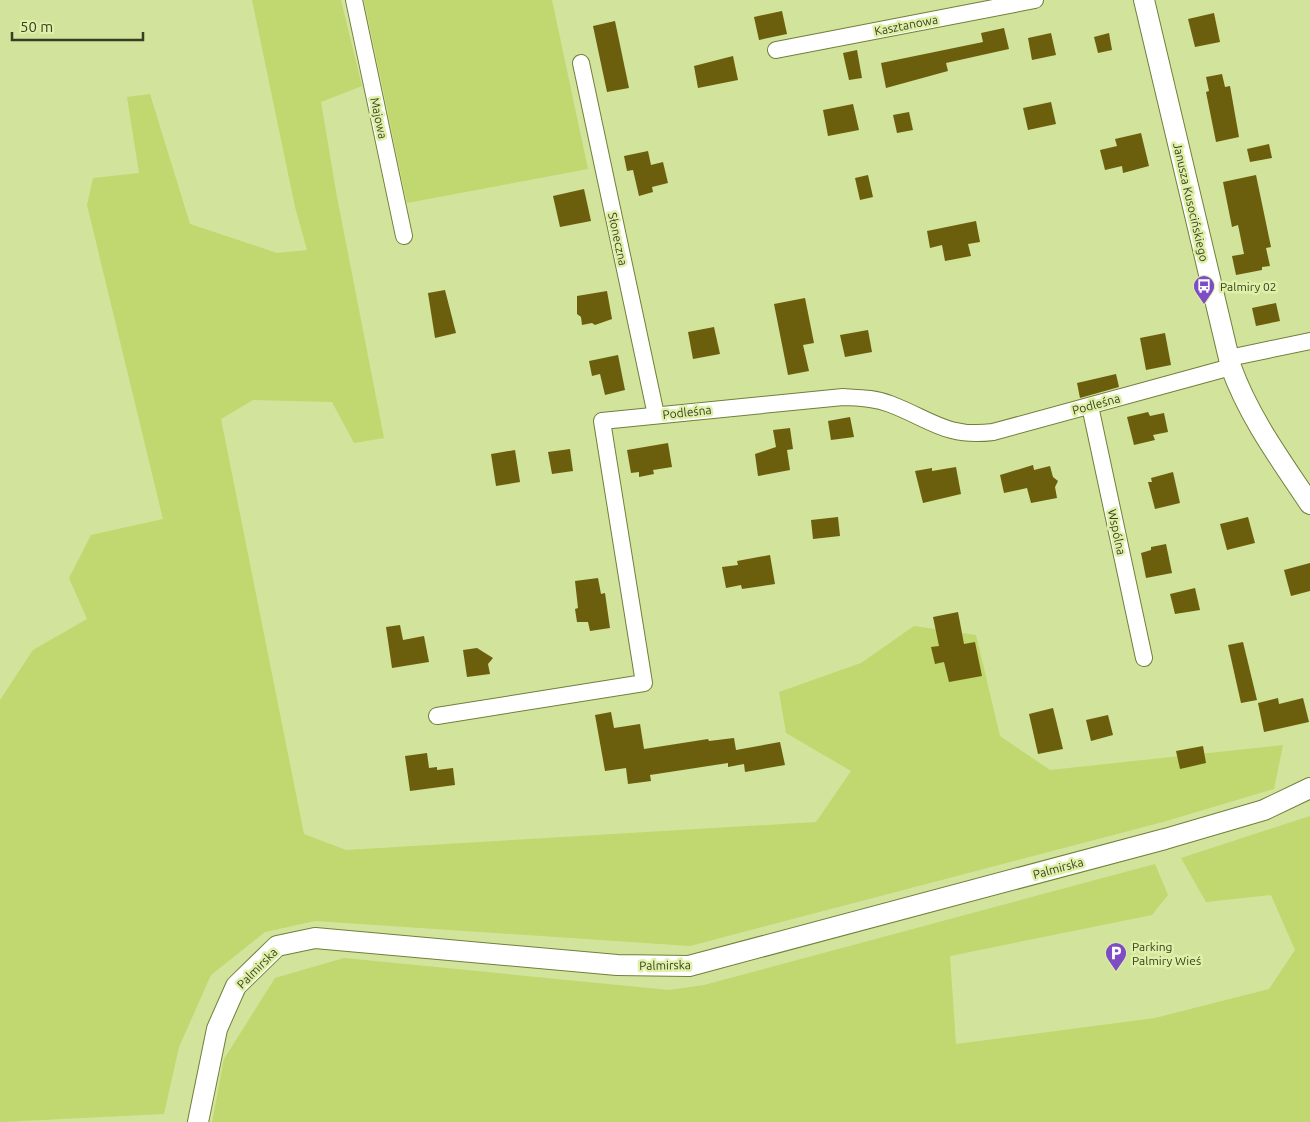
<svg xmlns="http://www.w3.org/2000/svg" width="1310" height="1122" font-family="Ubuntu,sans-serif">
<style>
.green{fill:#c1d76f}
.building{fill:#6b5e0c}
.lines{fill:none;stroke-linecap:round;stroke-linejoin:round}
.minor-casing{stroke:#717f3a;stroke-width:18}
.tertiary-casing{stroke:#717f3a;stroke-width:22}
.minor{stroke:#fff;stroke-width:16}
.tertiary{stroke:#fff;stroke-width:20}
.labels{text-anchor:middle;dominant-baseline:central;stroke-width:5;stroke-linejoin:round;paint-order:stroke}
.street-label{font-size:12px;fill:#383e21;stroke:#dff0a8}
.poi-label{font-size:12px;fill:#383e21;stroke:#dff0a8;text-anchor:start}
</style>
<rect width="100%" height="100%" fill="#d2e39b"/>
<g class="green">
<path d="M252 0H341L362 86 321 102 337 197 384 438 354 443 332 402 253 400 221 419 304 834 346 850 816 822 851 771 786 733 779 692 861 663 914 626 976 635 1000 736 1050 770 1283 745 1274 789 1163 822 690 946 315 921 265 932 211 975 179 1047 164 1114 0 1122V700L33 650 87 619 69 578 91 535 163 519 87 205 93 178 139 173 127 97 150 94 190 224 277 253 307 250 295 207Z"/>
<path d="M364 0H552L588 169 407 203Z"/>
<path d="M1310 816V1122H212L224 1059 275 978 344 958 669 990 704 985 1155 864 1168 895 1152 915 950 956 956 1044 1155 1018 1269 989 1295 950 1271 895 1206 902 1181 858Z"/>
</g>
<g class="building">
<path d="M782 11 787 34 759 40 754 17Z"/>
<path d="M1214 13 1220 42 1195 47 1188 19Z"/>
<path d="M615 21 629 88 607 92 593 26Z"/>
<path d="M1004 28 1009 49 946 63 948 71 886 88 881 63 983 42 981 33Z"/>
<path d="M1051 33 1056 55 1032 60 1028 38Z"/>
<path d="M1109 33 1112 50 1098 53 1094 37Z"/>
<path d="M857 50 862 78 849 80 843 53Z"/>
<path d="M733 56 738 80 698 88 694 66Z"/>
<path d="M1222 74 1225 87 1230 86 1239 137 1216 142 1206 92 1209 91 1206 77Z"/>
<path d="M1051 102 1056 124 1028 130 1023 108Z"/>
<path d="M853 104 859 130 828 136 823 110Z"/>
<path d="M909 112 913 130 897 133 893 115Z"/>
<path d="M1141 133 1149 166 1123 173 1122 166 1105 170 1100 150 1117 146 1115 139Z"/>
<path d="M1269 144 1272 158 1250 162 1247 149Z"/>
<path d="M648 151 651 165 663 162 668 183 652 187 653 192 639 196 633 170 627 171 624 156Z"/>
<path d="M868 175 873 197 860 200 855 178Z"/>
<path d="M1256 175 1271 247 1266 248 1270 266 1262 267V270L1236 275 1232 256 1244 254 1238 225 1232 227 1223 182Z"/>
<path d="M584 189 591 221 560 227 553 196Z"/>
<path d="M976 221 980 242 968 244 971 256 945 261 942 245 930 248 927 231Z"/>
<path d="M445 290 456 333 435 338 428 293Z"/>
<path d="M607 291 612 319 595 325 592 323 582 325 581 317 577 314V296Z"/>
<path d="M805 298 814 343 803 345 809 371 788 375 774 304Z"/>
<path d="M1276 303 1280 321 1256 326 1252 308Z"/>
<path d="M714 327 720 354 693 359 688 332Z"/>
<path d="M868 330 872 352 845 357 840 335Z"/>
<path d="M1165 333 1171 365 1146 370 1140 338Z"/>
<path d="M618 355 625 390 605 395 600 374 592 376 589 361Z"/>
<path d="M1116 374 1119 387 1080 398 1077 383Z"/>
<path d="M1148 412 1150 416 1164 413 1168 432 1153 435 1155 440 1134 445 1127 417Z"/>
<path d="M850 417 854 437 831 440 828 421Z"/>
<path d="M790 428 793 449 787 450 790 470 758 476 755 454 776 447 773 430Z"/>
<path d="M668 443 672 467 653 470 654 474 639 477V472L631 473 627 450Z"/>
<path d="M570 449 573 471 552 474 548 452Z"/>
<path d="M515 450 520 482 496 486 491 454Z"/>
<path d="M1033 465 1034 470 1050 466 1053 477 1058 481 1055 487 1057 498 1031 503 1027 488 1004 493 1000 475Z"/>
<path d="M956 467 961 494 923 503 915 471 932 468V471Z"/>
<path d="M1173 472 1180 503 1155 509 1148 482H1152L1151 478Z"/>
<path d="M838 517 840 536 813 539 811 520Z"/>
<path d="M1248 517 1255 543 1227 550 1220 524Z"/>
<path d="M1166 544 1172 573 1146 578 1141 553 1151 550V547Z"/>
<path d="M770 555 775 584 742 589 741 585 726 588 722 567 738 565 737 561Z"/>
<path d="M1310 563V591L1291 596 1284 570Z"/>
<path d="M598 578 601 594 605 593 610 628 590 631 588 622H577L575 609 578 608 575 581Z"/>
<path d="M1195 588 1200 610 1175 614 1170 594Z"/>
<path d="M958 612 964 644 975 642 982 676 949 682 944 662 935 664 931 647 939 646 933 617Z"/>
<path d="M400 625 403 640 424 636 429 662 392 668 386 627Z"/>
<path d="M1243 642 1257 700 1241 703 1228 645Z"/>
<path d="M477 648 493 658 488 664 490 674 467 677 463 650Z"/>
<path d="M1278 698 1279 704 1303 698 1309 722 1264 732 1258 703Z"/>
<path d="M1053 708 1063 749 1038 754 1029 714Z"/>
<path d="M611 712 614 728 640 724 644 749 708 739 709 741 734 738 736 750 780 742 785 765 745 772 744 764 728 767V763L650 775 651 781 628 784 626 768 605 771 595 715Z"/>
<path d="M1108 715 1113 735 1091 741 1086 720Z"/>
<path d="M1203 746 1206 763 1180 769 1176 751Z"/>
<path d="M427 753 429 768 437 767V770L453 768 455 785 410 791 405 756Z"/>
</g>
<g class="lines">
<g class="minor-casing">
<g id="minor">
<path d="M354 0 404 236"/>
<path d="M776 50 1035 0"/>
<path d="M581 63 656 415"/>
<path d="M1229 358 1310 341"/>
<path d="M1090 406 1144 658"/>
<path d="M437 716 644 683 602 421 843 397C859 398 875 398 890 404 930 419 946 438 993 432L1231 367"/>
</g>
</g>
<g class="tertiary-casing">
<g id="tertiary">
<path d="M1144 0 1231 367C1249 417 1280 459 1310 504"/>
<path d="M198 1122 217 1029 236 986 277 946 315 938 617 965 689 966 1165 839 1264 810 1310 788"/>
</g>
</g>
<use href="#minor" class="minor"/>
<use href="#tertiary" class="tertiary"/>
</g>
<defs>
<g id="bus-pin" transform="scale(1.125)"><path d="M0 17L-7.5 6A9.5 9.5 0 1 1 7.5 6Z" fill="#7e4cc4" stroke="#dff0a8"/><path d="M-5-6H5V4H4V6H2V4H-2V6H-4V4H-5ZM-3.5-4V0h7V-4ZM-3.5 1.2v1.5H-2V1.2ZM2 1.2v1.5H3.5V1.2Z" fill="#fff"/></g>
<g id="parking-pin" transform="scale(1.125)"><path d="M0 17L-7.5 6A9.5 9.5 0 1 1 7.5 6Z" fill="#7e4cc4" stroke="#dff0a8"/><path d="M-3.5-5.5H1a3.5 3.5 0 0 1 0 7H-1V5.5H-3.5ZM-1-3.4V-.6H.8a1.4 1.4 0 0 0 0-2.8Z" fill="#fff"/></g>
</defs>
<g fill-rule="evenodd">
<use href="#bus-pin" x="1204" y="286"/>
<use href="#parking-pin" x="1116" y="953"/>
</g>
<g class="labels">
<g class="street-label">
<text transform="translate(906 25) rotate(-11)">Kasztanowa</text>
<text transform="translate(379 118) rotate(78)">Majowa</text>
<text transform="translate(1191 202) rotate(77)">Janusza Kusocińskiego</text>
<text transform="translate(618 239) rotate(78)">Słoneczna</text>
<text transform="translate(1096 404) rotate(-15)">Podleśna</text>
<text transform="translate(687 412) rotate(-6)">Podleśna</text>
<text transform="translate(1117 532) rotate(78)">Wspólna</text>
<text transform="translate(1058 868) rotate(-15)">Palmirska</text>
<text transform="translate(665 965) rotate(-1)">Palmirska</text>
<text transform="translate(257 968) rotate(-45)">Palmirska</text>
</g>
<g class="poi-label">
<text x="1220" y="286">Palmiry 02</text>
<text x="1132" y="946">Parking<tspan x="1132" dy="14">Palmiry Wieś</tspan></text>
</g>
</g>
<path d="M12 32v8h131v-8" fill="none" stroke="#383e21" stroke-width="2.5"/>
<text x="20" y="32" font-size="15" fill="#383e21" stroke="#dff0a8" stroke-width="4" paint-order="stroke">50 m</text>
</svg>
